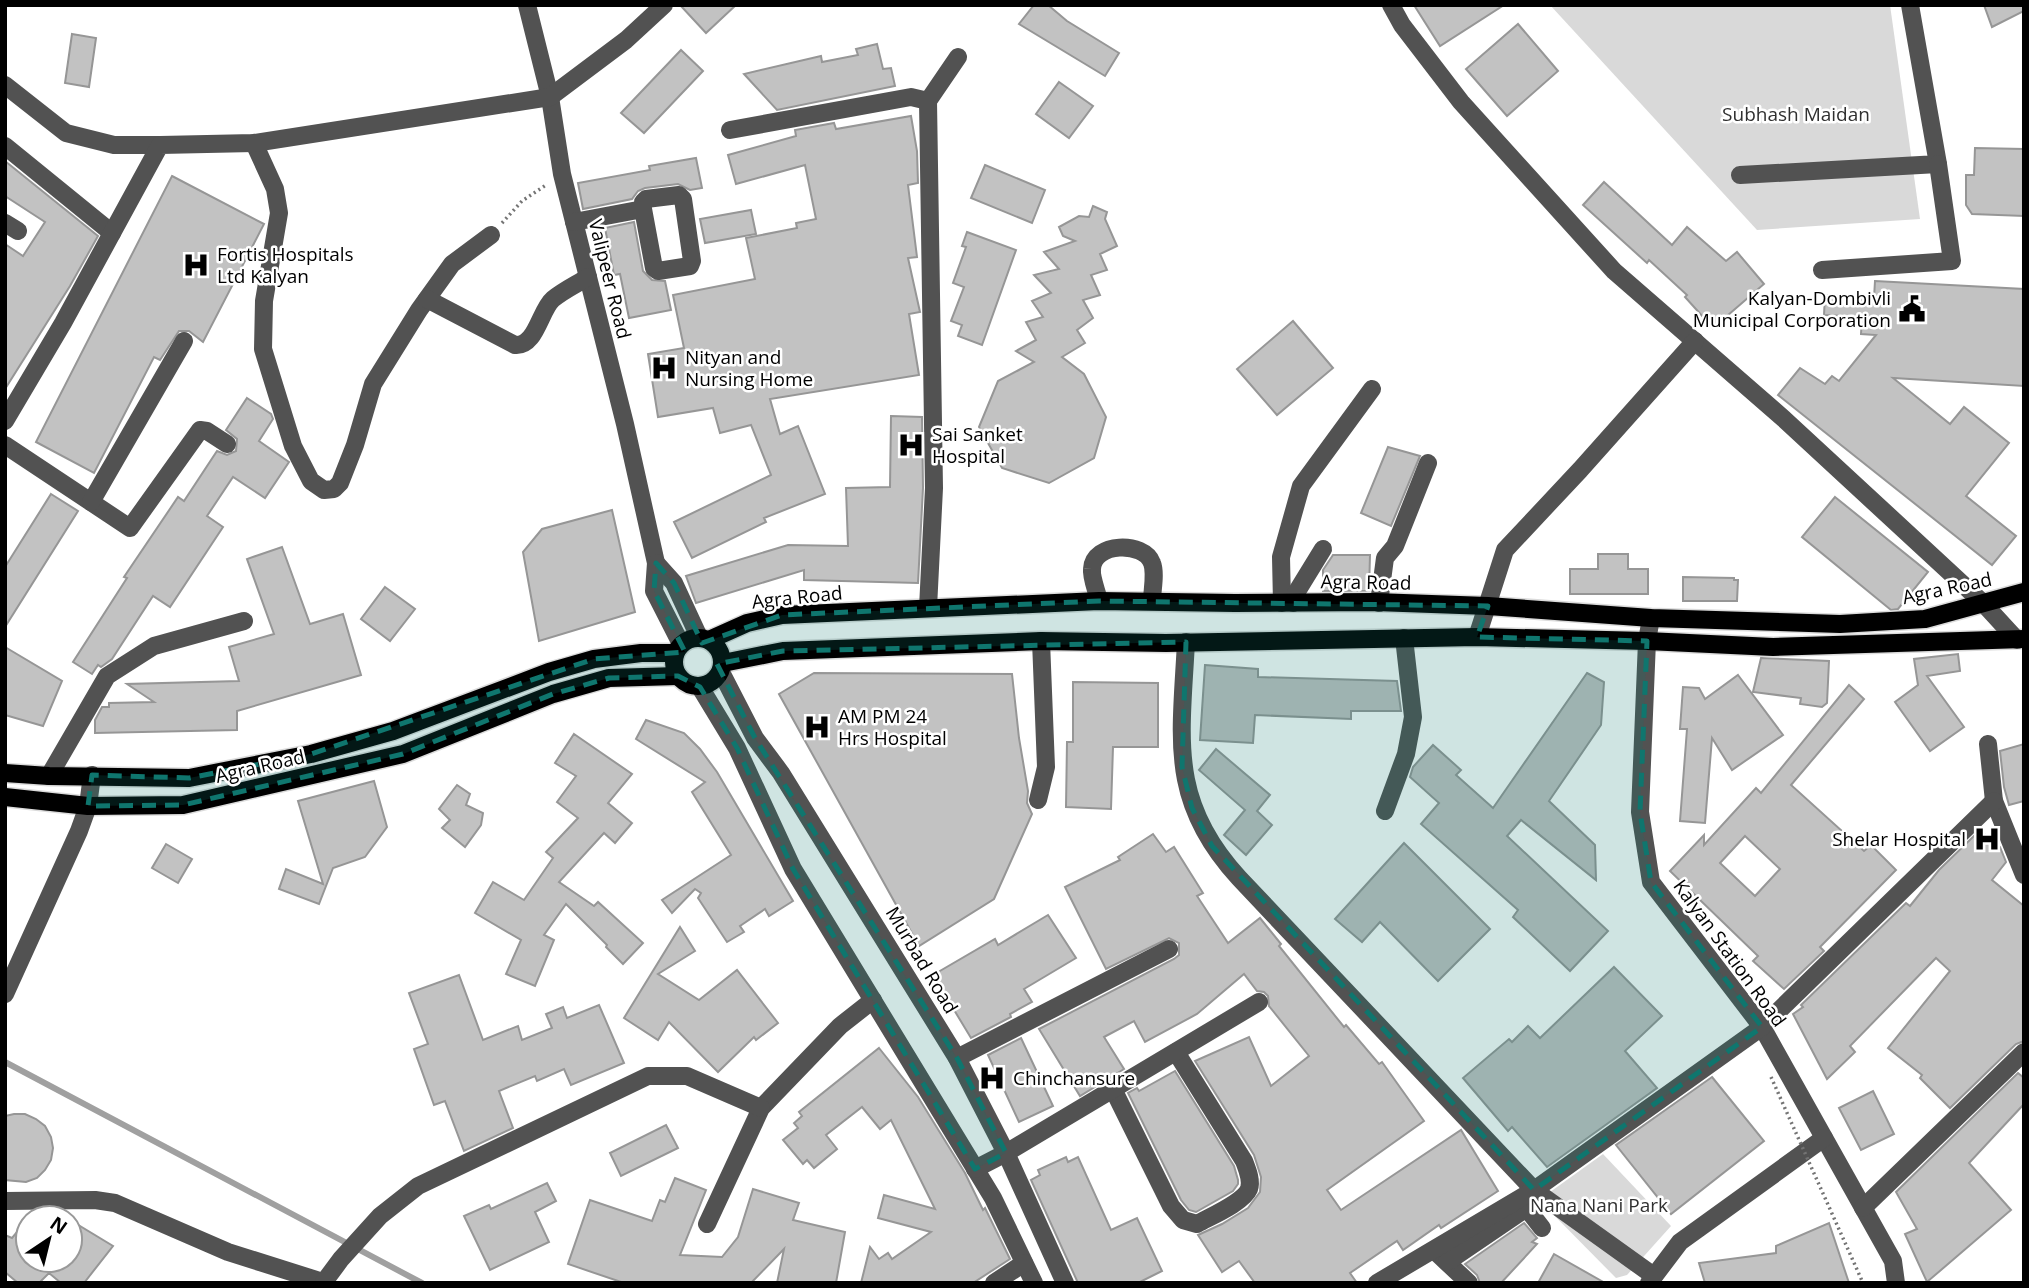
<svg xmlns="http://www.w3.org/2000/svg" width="2029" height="1288" font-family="'Open Sans',sans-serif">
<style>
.green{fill:#d9d9d9}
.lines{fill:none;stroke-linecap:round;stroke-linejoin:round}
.stream{stroke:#a0a0a0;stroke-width:6}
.building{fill:#c2c2c2;stroke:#969696;stroke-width:2;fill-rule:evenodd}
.major-casing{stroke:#dbdbdb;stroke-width:21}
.path{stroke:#747474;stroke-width:3.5;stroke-dasharray:2 3.5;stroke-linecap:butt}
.minor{stroke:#525252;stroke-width:18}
.major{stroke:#000;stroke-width:18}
.path-bridge{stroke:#747474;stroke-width:3.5;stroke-dasharray:2 3.5;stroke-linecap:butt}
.marked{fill:#0f766e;fill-opacity:0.2;stroke:#0f766e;stroke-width:5;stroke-dasharray:14 9;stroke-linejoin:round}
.labels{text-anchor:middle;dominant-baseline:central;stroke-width:5;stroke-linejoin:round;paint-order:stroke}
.park-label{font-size:19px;fill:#303030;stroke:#fff}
.poi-label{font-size:19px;fill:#000;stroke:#fff;text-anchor:start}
.street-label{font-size:19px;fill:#000;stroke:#fff}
</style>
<rect width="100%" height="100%" fill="#fff"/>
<g class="green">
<path d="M1550 5H1890L1920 219 1757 230Z"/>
<path d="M1603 1154 1671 1226 1627 1275 1616 1278 1539 1200Z"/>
</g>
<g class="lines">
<path class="stream" d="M5 1062 422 1283"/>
</g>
<g class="building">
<path d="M680 5H736L706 33Z"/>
<path d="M1034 5H1048L1067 21 1119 53 1105 76 1019 24Z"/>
<path d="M1414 5H1504L1440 46Z"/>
<path d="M1984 5H2024V11L1992 27Z"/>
<path d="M1518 24 1558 71 1507 116 1466 69Z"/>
<path d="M72 34 96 38 89 87 65 83Z"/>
<path d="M877 44 883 69 891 68 895 86 777 110 744 74 821 56 822 62 858 55 856 49Z"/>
<path d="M681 50 703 71 644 133 621 113Z"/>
<path d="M1059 82 1093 106 1069 138 1036 114Z"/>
<path d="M911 116 917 151 918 183 908 185 917 257 908 258 920 312 909 314 919 375 770 399 780 434 798 426 825 494 764 518 766 522 692 558 674 522 771 475 751 425 720 433 713 408 658 417 648 354 684 348 673 295 755 279 746 238 797 228 796 223 816 219 805 165 736 184 728 155 796 136 795 130 834 123 836 129Z"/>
<path d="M1975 148 2024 149V216L1972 214 1966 205V175H1974Z"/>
<path d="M696 158 702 188 690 190 678 184 645 188 638 191 632 199 583 209 578 183 650 170 649 166Z"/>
<path d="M5 161 98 236 70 286 5 389V244L23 256 45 222 5 196Z"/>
<path d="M985 165 1045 190 1032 223 971 198Z"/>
<path d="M172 176 264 224 203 342 189 331H179L160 360 154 357 94 473 36 442Z"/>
<path d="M1604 182 1672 245 1687 227 1726 261 1737 252 1764 284 1713 328 1685 297 1687 295 1649 260 1647 263 1583 205Z"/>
<path d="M1093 206 1107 212 1105 219 1117 246 1100 254 1107 270 1091 275 1100 295 1083 300 1093 318 1077 330 1085 343 1062 357 1084 374 1106 417 1094 458 1049 483 1002 468 979 427 998 381 1034 362 1016 351 1036 340 1026 322 1043 317 1032 301 1051 293 1034 275 1059 269 1044 252 1075 241 1063 236 1059 227 1079 216 1089 217Z"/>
<path d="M751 210 756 234 705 243 700 219Z"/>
<path d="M634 222 643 271 652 280 665 281 671 310 629 318 620 274 614 275 605 228Z"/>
<path d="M967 232 1016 250 982 345 958 336 962 325 951 321 964 287 953 283 966 247 962 246Z"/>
<path d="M1875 281 2024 289V386L1893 378 1950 424 1964 407 2009 443 1966 496 2016 536 1992 565 1778 395 1800 368 1825 384 1832 376 1839 381 1876 335 1861 334 1862 317 1824 315 1825 295 1874 298Z"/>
<path d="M1293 321 1333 368 1277 415 1237 369Z"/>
<path d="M247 398 271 414 273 419 259 441 289 462 265 498 233 477 207 516 223 527 170 607 153 596 112 659 101 667 98 665 92 674 73 662 127 578 124 577 178 497 184 501 217 451 227 455 236 451 237 439 226 430Z"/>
<path d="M891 416 922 417 923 488 918 583 804 580V570L696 603 686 576 788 545 848 546 846 488 890 487Z"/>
<path d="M1388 447 1420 456 1391 526 1361 513Z"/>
<path d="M51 494 78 511 5 627V567Z"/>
<path d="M1835 497 1928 572 1898 609 1891 610 1802 537Z"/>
<path d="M612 510 635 612 539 641 523 552 542 529Z"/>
<path d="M282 547 310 624 343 614 361 675 237 711V730L95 733V720L102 707H109V703L154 702 127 684 239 681 229 647 274 634 247 559Z"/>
<path d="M1598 554H1628V569H1648V594H1570V569H1598Z"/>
<path d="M1333 555H1370L1369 591H1323V570Z"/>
<path d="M1683 577 1734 578V580H1738L1737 601H1683Z"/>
<path d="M385 587 415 609 390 641 361 619Z"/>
<path d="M5 647 62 681 43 726 5 715Z"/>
<path d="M1958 654 1960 671 1927 676 1964 727 1930 751 1895 702 1918 685 1914 659Z"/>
<path d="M1761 658 1829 661 1827 703 1822 707 1800 704 1801 698 1753 692Z"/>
<path d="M1205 665 1258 669V677L1397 681 1401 711H1351V719L1255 715 1253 743 1200 740Z"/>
<path d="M814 673 1012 674 1019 738 1028 791 1027 803 1032 814 994 899 919 946 779 694Z"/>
<path d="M1587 673 1604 682 1601 725 1549 801 1595 845 1596 880 1521 820 1507 836 1608 931 1570 971 1513 917 1518 910 1421 824 1439 803 1410 777 1413 767 1433 745 1461 770 1456 775 1493 808Z"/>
<path d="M1738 675 1783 735 1732 770 1712 738 1705 823 1680 821 1687 729H1680L1683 687 1699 688 1705 699Z"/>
<path d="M1073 682 1158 683V747H1113L1111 809 1066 807 1067 742H1073Z"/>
<path d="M1849 685 1864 699 1791 785 1864 851 1871 845 1896 870 1820 947 1824 951 1784 989 1753 961 1758 956 1670 871 1704 835V845L1756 788 1761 793ZM1745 836 1780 869 1755 896 1720 863Z"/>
<path d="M646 720 684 733 700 749 717 772 793 901 769 916 765 909 740 926 744 932 727 942 698 898 701 893 695 889 672 913 662 900 731 855 692 792 705 782 636 739Z"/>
<path d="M574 734 632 774 608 803 632 823 615 843 604 833 559 882 594 906 598 902 643 943 623 964 606 947 607 945 566 904 544 935 554 940 535 986 506 974 521 940 475 913 493 882 524 900 553 858 546 852 578 818 557 802 576 776 555 763Z"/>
<path d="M2024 744V801L2009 805 2004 787 2000 751Z"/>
<path d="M1216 749 1270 795 1257 811 1272 825 1246 855 1224 835 1245 810 1199 770Z"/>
<path d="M374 781 387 827 365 857 333 868 319 904 279 889 286 869 323 884 298 801Z"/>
<path d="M457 785 470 794 466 805 483 813 481 825 465 847 442 828 450 820 439 809Z"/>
<path d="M1980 830 2000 847 2006 862 1992 880 2024 906V1041L2016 1044 1950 1108 1920 1078 1922 1075 1888 1048 1950 971 1936 958 1850 1046 1855 1052 1827 1079 1793 1014 1803 1007 1801 1005 1906 903 1910 906 1939 870Z"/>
<path d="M1153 834 1166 852 1174 847 1203 893 1197 896 1228 943 1260 918 1281 944 1279 946 1344 1027 1346 1025 1379 1064 1382 1062 1424 1121 1327 1190 1341 1210 1461 1130 1498 1191 1441 1228 1439 1225 1403 1250 1397 1241 1350 1273 1357 1283H1255L1239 1261 1222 1272 1198 1235 1222 1224 1248 1208 1260 1192 1261 1177 1254 1155 1195 1061 1249 1037 1271 1086 1309 1056 1269 1006 1268 996 1264 992 1257 991 1244 974 1197 1014 1145 1042 1134 1021 1104 1037 1124 1069 1080 1096 1039 1029 1174 959 1179 955V943L1169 938 1106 969 1065 887 1120 860 1118 857Z"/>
<path d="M1404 843 1490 929 1438 981 1380 922 1362 942 1335 919Z"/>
<path d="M166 844 192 859 178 883 152 868Z"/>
<path d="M1048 915 1076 958 1024 989 1032 1002 1010 1014 1011 1017 971 1038 933 975 995 939 998 945Z"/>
<path d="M680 927 695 951 658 974 699 1000 737 970 778 1023 756 1040 754 1037 718 1072 669 1022 658 1040 624 1018Z"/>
<path d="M1614 967 1662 1016 1625 1051 1657 1088 1547 1167 1512 1127 1508 1131 1463 1078 1509 1039 1512 1042 1528 1026 1540 1038Z"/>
<path d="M459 975 483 1040 518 1026 522 1040 552 1028 546 1014 563 1007 567 1018 599 1005 624 1063 571 1085 564 1069 537 1081 535 1076 499 1091 513 1128 464 1151 445 1101 434 1105 414 1049 428 1044 409 993Z"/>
<path d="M1021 1038 1053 1106 1019 1122 988 1055Z"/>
<path d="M879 1048 918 1097 965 1173 983 1210 985 1208 1010 1259 973 1283H861L870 1247 879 1259 888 1253 892 1259 931 1232 878 1218 884 1195 935 1209 891 1120 880 1129 862 1107 826 1135 837 1149 814 1168 807 1160 803 1164 783 1140 798 1128 794 1123 802 1116 799 1112Z"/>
<path d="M1175 1071 1234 1166 1238 1180V1184L1233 1191 1196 1212 1189 1210 1181 1200 1128 1093 1137 1088 1139 1091Z"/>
<path d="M2018 1073 2024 1078V1104L1969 1163 2011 1210 1927 1282 1905 1234 1917 1229 1896 1192Z"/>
<path d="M1712 1077 1764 1141 1671 1214 1616 1145Z"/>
<path d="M1873 1091 1894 1134 1861 1150 1839 1108Z"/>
<path d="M14 1114H25L36 1119 45 1126 51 1137 53 1148 51 1160 45 1170 37 1178 26 1182 5 1180V1116Z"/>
<path d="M666 1125 678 1148 621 1176 610 1153Z"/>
<path d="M1066 1157 1068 1162 1078 1157 1111 1230 1137 1218 1162 1271 1138 1283H1078L1031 1180 1040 1175 1038 1170Z"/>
<path d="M675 1178 706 1190 680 1255 722 1257 738 1237 753 1189 799 1203 793 1220 845 1232 836 1283H777L784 1249 751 1283H624L568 1264 590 1200 652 1221 660 1200 665 1202Z"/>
<path d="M547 1183 556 1201 535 1212 549 1242 490 1270 464 1216 489 1205 491 1209Z"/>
<path d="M28 1219V1260H70V1220L113 1246 84 1283H61L49 1273 39 1283H18L5 1272V1235L12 1238Z"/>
<path d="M1524 1223 1537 1238 1532 1242 1537 1244 1501 1283H1480L1477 1275 1465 1264Z"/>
<path d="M1829 1223 1849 1283H1705L1699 1263 1776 1253V1246Z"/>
<path d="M1554 1254 1605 1283H1538Z"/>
</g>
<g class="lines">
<g class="major-casing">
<g id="major">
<circle cx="698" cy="662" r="24"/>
<path d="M709 640 747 623 782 615 1099 601 1235 603 1375 602 1488 606 1651 618 1840 624 1925 619 2024 592"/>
<path d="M723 663 783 651 1041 641 1166 643 1477 637 1647 641 1773 647 2024 639"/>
<path d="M5 773 49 776 189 778 311 754 393 731 549 672 594 659 641 653H675"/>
<path d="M5 797 88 806 183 805 403 754 553 694 609 678 678 676"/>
</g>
</g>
<path class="path" d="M502 223 522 201 546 185"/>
<g class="minor">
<path d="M527 5 550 97 562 174 625 424 656 563 654 591 681 644"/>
<path d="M1391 5 1402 25 1461 102 1614 271 1784 419 1983 603 2017 640"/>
<path d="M5 85 66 133 114 145H160"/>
<path d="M730 130 911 97 928 101"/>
<path d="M254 143 275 189 279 213 264 301 263 349 293 446 311 481 324 490 334 489 340 483 355 445 373 384 419 310 452 264 491 235"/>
<path d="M5 146 112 233"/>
<path d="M1740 175 1938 164 1910 5"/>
<path d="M574 222 643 209 654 268 658 271 690 266 692 261 683 199 679 195 646 199 643 202V209"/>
<path d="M5 223 18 231"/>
<path d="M1822 270 1952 261 1938 164"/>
<path d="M427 299 515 345C536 347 540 310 553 299 564 290 577 284 588 277"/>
<path d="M5 421 63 323 160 145 254 143 550 97 626 40 664 5"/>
<path d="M5 445 130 528 200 430 207 431 227 444"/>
<path d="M91 502 184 341"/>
<path d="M656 563 674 583 699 637"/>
<path d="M1099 601C1097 591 1091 578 1092 569 1093 542 1144 541 1152 563 1156 573 1152 591 1152 601"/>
<path d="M1282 603 1281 557 1301 486 1372 389"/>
<path d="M1293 603 1296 593 1323 549"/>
<path d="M1379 603 1385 558 1395 546 1428 463"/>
<path d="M928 608 934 488 928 101 958 57"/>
<path d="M1651 618 1647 641 1640 812 1651 882 1762 1027 1893 1261 1896 1283"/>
<path d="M1477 637 1505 550 1580 470 1695 341"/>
<path d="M1186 642C1181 739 1168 801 1239 878L1534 1190 1654 1276"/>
<path d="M721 672 755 738 781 773 957 1058 1006 1153 1065 1283"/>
<path d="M700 687 737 748 793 869 993 1198 1034 1283"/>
<path d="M1988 744 1994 801 2024 875"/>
<path d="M49 776 107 676 154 646 244 621"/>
<path d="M1038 800 1046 767 1041 641"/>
<path d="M1385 811 1406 754 1413 717 1404 638"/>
<path d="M5 994 79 831 88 806 92 775"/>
<path d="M957 1058 1169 949"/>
<path d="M1113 1089 1171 1206 1183 1220 1197 1224C1209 1217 1243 1203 1249 1189 1252 1180 1247 1169 1244 1161L1176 1052"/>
<path d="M975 1169 1006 1153 1259 1002"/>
<path d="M5 1201 95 1200 115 1203 228 1252 326 1283"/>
<path d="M1863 1208 2024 1052"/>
<path d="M707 1224 761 1108 840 1026 873 1000"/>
<path d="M1438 1254 1469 1283"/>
<path d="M1447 1262 1522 1211 1528 1210 1542 1228"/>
<path d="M324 1282 341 1259 380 1216 418 1186 648 1076H687L761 1108"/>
<path d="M994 1283 1024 1263"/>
<path d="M1377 1283 1534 1190 1762 1027 1994 801"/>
<path d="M1649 1283 1680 1242 1824 1138"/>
</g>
<use href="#major" class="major"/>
<path class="path-bridge" d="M1771 1077 1863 1283"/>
</g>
<path class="marked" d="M656 563 674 583 702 643 782 615 1099 601 1488 606 1477 637 1647 641 1640 812 1651 882 1762 1027 1534 1190 1212 846 1192 808 1182 767 1186 642 783 651 717 664 755 738 957 1058 1006 1153 975 1169 793 869 737 748 700 687 678 676 609 678 553 694 403 754 183 805 88 806 92 775 189 778 311 754 594 659 685 652 654 591Z"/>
<defs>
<g id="hospital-bare" transform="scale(2.1)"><path d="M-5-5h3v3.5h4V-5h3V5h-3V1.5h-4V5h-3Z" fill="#000" stroke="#fff" stroke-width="2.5" paint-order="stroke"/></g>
<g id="civic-bare" transform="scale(2.1)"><path d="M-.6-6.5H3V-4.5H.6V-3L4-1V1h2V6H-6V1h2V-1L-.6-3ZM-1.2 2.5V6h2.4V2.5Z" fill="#000" stroke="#fff" stroke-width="2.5" paint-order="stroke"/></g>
</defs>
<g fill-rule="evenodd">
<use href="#hospital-bare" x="196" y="265"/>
<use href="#civic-bare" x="1912" y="309"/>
<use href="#hospital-bare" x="664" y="368"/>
<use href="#hospital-bare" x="911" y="445"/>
<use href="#hospital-bare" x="817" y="727"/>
<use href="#hospital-bare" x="1987" y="839"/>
<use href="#hospital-bare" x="992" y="1078"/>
</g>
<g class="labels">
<g class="park-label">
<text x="1796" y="114">Subhash Maidan</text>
<text x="1599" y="1205">Nana Nani Park</text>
</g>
<g class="poi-label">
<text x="217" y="254">Fortis Hospitals<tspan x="217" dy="22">Ltd Kalyan</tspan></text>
<text x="1891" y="298" text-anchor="end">Kalyan-Dombivli<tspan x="1891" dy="22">Municipal Corporation</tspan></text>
<text x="685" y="357">Nityan and<tspan x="685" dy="22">Nursing Home</tspan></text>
<text x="932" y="434">Sai Sanket<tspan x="932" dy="22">Hospital</tspan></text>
<text x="838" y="716">AM PM 24<tspan x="838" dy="22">Hrs Hospital</tspan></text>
<text x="1966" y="839" text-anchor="end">Shelar Hospital</text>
<text x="1013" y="1078">Chinchansure</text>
</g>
<g class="street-label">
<text transform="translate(610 279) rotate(76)">Valipeer Road</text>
<text transform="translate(1366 582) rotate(1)">Agra Road</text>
<text transform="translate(1947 588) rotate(-12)">Agra Road</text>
<text transform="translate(797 597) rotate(-6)">Agra Road</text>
<text transform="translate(260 766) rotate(-13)">Agra Road</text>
<text transform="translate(1730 953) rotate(54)">Kalyan Station Road</text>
<text transform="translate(922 960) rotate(59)">Murbad Road</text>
</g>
</g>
<rect width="2029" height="1288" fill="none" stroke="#000000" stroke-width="14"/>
<g transform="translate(49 1239) rotate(35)"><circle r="33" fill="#ffffff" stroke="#999999" stroke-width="2"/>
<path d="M0-5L12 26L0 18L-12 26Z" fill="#000000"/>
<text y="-10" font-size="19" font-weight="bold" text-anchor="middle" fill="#000000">N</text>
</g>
</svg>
